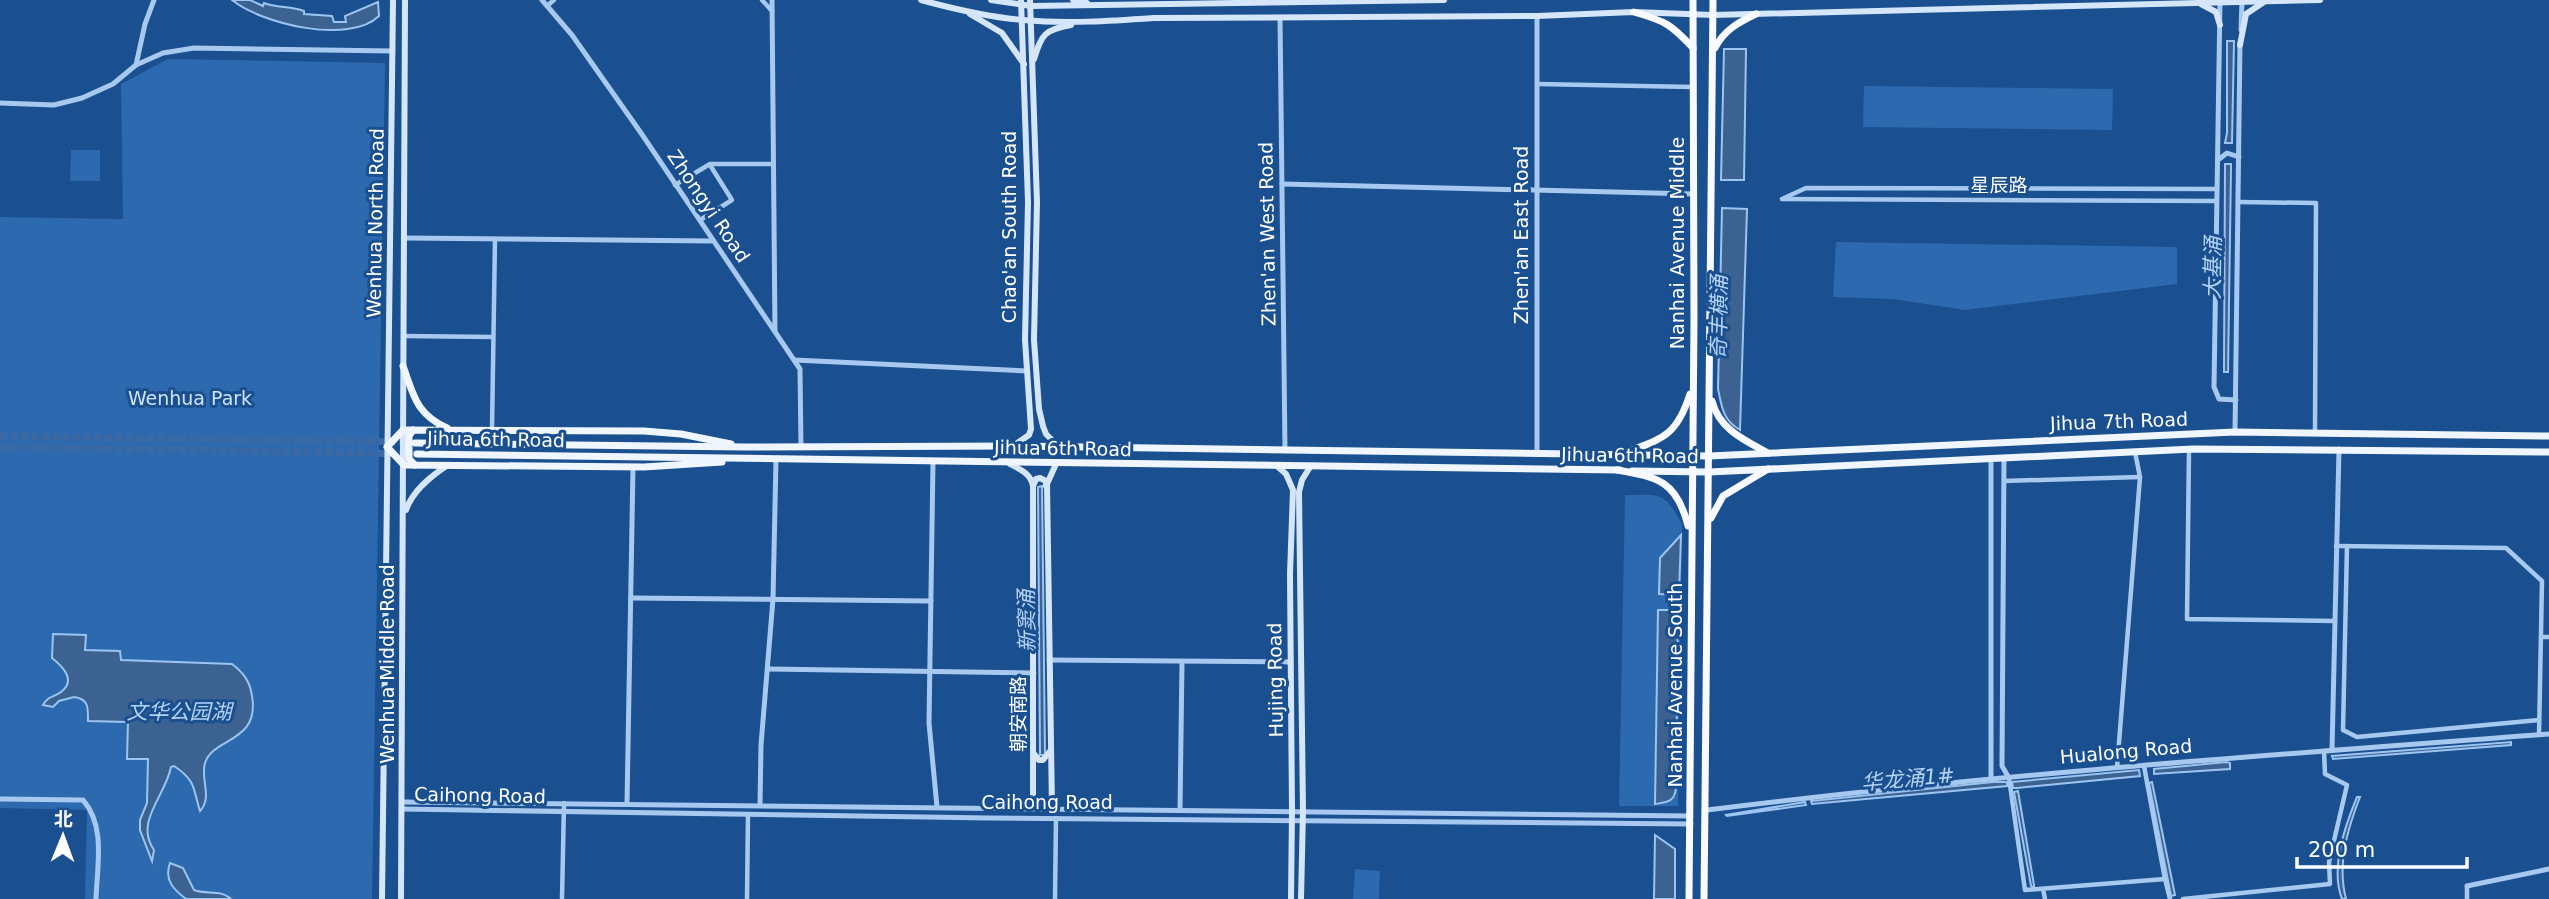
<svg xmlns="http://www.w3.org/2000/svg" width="2549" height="899" font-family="'DejaVu Sans','Noto Sans SC',sans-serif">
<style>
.green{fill:#2d69af}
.water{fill:#3b6291;stroke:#9bc4f1;stroke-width:2}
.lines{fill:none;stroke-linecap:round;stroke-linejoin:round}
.primary-tunnel{stroke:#3c69a1;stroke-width:7;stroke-dasharray:7 3.5;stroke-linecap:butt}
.minor{stroke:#a8c9ef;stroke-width:4.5}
.tertiary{stroke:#a8c9ef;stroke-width:5}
.secondary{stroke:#d6e6fa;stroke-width:6}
.primary{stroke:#f0f6ff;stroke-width:7}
.trunk{stroke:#f8faff;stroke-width:7}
.labels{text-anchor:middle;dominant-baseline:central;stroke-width:6;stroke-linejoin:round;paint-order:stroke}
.street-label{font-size:19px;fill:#fff;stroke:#1a4f90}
.park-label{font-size:19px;fill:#cfe3fa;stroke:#1a4f90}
.water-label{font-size:21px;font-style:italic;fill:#b4d3f6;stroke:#1a4f90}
</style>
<rect width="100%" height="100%" fill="#1a4f90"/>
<g class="green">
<path d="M168 59 385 63 372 899H85L87 810 0 808V217L123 219 121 84Z"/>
<path d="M1864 86 2113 89 2112 130 1863 127Z"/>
<path d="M71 150H100V181H70Z"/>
<path d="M1836 242 2177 247V284L1965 310 1893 299 1833 297Z"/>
<path d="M1625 495C1660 495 1664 491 1682 524L1678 806H1619Z"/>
<path d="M1355 869 1380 871 1379 899H1353Z"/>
</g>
<g class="water">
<path d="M232 0H250L263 6 264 3C277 8 291 6 304 11V14L332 16 334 22H346L345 16 378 2 379 16C349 45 262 24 232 0Z"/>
<path d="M2227 41H2234L2232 143H2225L2227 133Z"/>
<path d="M1724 49H1746L1744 180H1721Z"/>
<path d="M2225 164H2231V168L2228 372H2224Z"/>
<path d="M1722 208 1747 209 1740 430C1723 420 1722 408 1718 389Z"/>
<path d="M1042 486 1045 755H1040L1038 487Z"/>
<path d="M1681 535 1679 595 1659 594 1660 558Z"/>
<path d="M1658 610H1678L1676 787C1675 802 1668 802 1655 804Z"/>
<path d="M53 634 86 635 85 650 120 651 121 660 232 664C244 673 250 682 252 696 260 743 213 737 205 763 200 779 213 797 200 811 193 790 197 781 174 766L171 767C166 795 134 822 154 850L152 861 140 830V820L147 803 148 759H127L128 722 88 721C88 708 89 699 74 697L59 701 53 707 43 705C49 695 53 698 61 692 77 680 62 666 52 658Z"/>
<path d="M2511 742V745L2333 759 2332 756Z"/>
<path d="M2226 762 2230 763V769L2154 774V769Z"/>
<path d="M2139 770 2140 776 2017 788H2013L2012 782Z"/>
<path d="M1993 782H2007V786L1812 804 1811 801Z"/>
<path d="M2152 782 2175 895 2171 896 2149 783Z"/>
<path d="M2018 791 2034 885V888L2031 886 2014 792Z"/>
<path d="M2357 797H2360C2347 830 2337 865 2346 899H2342C2330 868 2345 826 2357 797Z"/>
<path d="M1805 802 1806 805 1727 816 1726 815Z"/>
<path d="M1655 835 1675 849V899H1654Z"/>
<path d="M170 863 183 868 194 890C206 895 221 889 231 899H186C173 889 164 880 170 863Z"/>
</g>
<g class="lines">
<g class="primary-tunnel">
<path d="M0 436 407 442"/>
<path d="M0 447 417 454"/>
</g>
<g class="minor">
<path d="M762 0 772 11"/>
<path d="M547 6 554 0"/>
<path d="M1537 84 1693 87"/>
<path d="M675 185 710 164H774"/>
<path d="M1782 199 1806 188 2217 189"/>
<path d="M1783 199 2217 201"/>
<path d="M2238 202 2316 203 2315 432"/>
<path d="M700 220 732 200 710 165"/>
<path d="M404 336 493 337"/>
<path d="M492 430 495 239"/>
<path d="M2189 449 2187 619 2335 621"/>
<path d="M2004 481 2140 477"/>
<path d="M2336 546 2506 548 2542 581 2539 735"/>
<path d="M2347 546 2343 730 2357 737 2539 720"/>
<path d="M2541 637H2549"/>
<path d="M2117 768 2140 477 2135 452"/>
<path d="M2009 778 2025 890 2165 879 2144 766"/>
<path d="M2165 879 2170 899"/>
<path d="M2043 889 2045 899"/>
<path d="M562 899 564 803"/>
<path d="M747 899 748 814"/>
<path d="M1055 899 1056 818"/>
<path d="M2183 899 2330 884 2329 862 2347 785 2325 774 2324 751"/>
<path d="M2467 899V886"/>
</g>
<g class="tertiary">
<path d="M542 0 572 35 641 133 800 369 801 447"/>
<path d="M772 0 775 332"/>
<path d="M2220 1 2214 387 2219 399 2236 400"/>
<path d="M1537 16V454"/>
<path d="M1280 17 1285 450"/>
<path d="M2241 30 2242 1"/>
<path d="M136 65 145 24 154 0"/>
<path d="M0 103 54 105 82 98 113 84 136 65 163 53 194 48 393 51"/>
<path d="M2218 160 2227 153 2239 157"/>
<path d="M1282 184 1694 194"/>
<path d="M405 238 712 241"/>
<path d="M794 360 1027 371"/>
<path d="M2235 432 2240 43"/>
<path d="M2004 459 2002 766 2009 778"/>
<path d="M933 462 929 723 937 807"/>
<path d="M631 598 931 601"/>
<path d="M1049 660 1291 662"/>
<path d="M769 669 1034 673"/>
<path d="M2332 750 2339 449"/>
<path d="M1991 779V459"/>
<path d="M0 799 83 800C106 826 97 866 96 899"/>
<path d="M403 802 1691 816"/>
<path d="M627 804 633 467"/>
<path d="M760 805 761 745 773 599 776 459"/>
<path d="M402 809 989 818 1691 824"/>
<path d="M1180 810 1182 662"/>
<path d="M1707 810C1986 775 2268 755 2549 734"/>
<path d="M2467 886 2549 869"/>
</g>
<g class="secondary">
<path d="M921 0C954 9 988 17 1023 20 1066 24 1111 21 1154 18L1537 16 1634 12 1713 15 2320 0"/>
<path d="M991 0 1031 6 1444 0"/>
<path d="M1030 0 1037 202 1034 340 1039 409 1043 426 1046 434 1059 447"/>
<path d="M1073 0 1087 3"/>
<path d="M2201 4 2216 12 2220 25"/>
<path d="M970 14 1002 33 1024 64"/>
<path d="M2240 45 2246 14 2264 2"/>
<path d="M1034 59C1042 33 1045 30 1071 25"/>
<path d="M1013 446 1029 435 1031 429 1025 340 1028 202 1021 0"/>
<path d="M1010 464C1020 469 1031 474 1033 486V808"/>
<path d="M1277 466 1286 474 1293 490 1290 574 1292 811 1291 899"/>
<path d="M1033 486 1036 479 1040 478 1046 481V486"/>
<path d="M406 510C413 490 431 476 448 465"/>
<path d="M1034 754 1039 760H1043L1050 751"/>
<path d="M1052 808 1047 484 1056 464"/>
<path d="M382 899 393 0"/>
<path d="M401 899 405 0"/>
<path d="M1301 899 1303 811 1299 492 1302 480 1310 467"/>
</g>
<g class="primary">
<path d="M403 366C414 396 416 414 447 428"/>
<path d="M413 430 409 436V459L415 465"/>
<path d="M415 443 745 447 1013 446 1709 456 2235 432 2549 436"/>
<path d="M417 454 1620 470"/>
<path d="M722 462 644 467 404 465 387 447 403 430 644 431 681 434 731 444"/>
<path d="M1632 471 1709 472 2193 449 2549 452"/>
</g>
<g class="trunk">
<path d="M1634 12C1665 21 1671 24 1693 48"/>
<path d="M1715 48C1724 30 1739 22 1756 14"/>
<path d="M1712 401C1719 429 1744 440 1768 453"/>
<path d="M1621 454C1661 439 1676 438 1690 394"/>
<path d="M1617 470C1658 477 1677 481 1688 526"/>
<path d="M1711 518 1723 496 1768 469"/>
<path d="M1689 899 1694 320 1693 0"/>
<path d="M1704 899 1713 0"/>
</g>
</g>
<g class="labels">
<g class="street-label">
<text x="1999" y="185">星辰路</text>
<text transform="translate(709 206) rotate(56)">Zhongyi Road</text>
<text transform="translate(375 223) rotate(-89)">Wenhua North Road</text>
<text transform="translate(1009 227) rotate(-90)">Chao'an South Road</text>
<text transform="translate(1267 234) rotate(-91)">Zhen'an West Road</text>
<text transform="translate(1521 235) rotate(-90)">Zhen'an East Road</text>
<text transform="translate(1677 243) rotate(-90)">Nanhai Avenue Middle</text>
<text transform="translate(2119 421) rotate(-2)">Jihua 7th Road</text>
<text transform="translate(496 439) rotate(1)">Jihua 6th Road</text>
<text transform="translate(1063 448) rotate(1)">Jihua 6th Road</text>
<text transform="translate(1630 455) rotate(1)">Jihua 6th Road</text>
<text transform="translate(387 664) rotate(-90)">Wenhua Middle Road</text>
<text transform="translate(1275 680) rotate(-91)">Hujing Road</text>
<text transform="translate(1675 685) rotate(-90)">Nanhai Avenue South</text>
<text transform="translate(1018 714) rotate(-90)">朝安南路</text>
<text transform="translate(2126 751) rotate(-5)">Hualong Road</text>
<text transform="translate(480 795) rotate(1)">Caihong Road</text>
<text x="1047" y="802">Caihong Road</text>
</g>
<g class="park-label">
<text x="190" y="398">Wenhua Park</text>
</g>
<g class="water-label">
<text transform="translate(2213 268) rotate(-89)">大基涌</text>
<text transform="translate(1719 317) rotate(-89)">奇丰横涌</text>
<text transform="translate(1027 621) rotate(-91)">新窦涌</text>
<text x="179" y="712">文华公园湖</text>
<text transform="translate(1908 779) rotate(-5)">华龙涌1#</text>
</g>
</g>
<g transform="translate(63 836) rotate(1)" stroke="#1a4f90" stroke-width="5" paint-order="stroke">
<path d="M0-5L12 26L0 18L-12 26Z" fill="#ffffff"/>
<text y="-10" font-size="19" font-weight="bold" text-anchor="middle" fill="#ffffff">北</text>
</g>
<path d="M2297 857v10h170v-10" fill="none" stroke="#ffffff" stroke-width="3.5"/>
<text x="2308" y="857" font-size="21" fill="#ffffff" stroke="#1a4f90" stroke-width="5" paint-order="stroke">200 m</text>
</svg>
